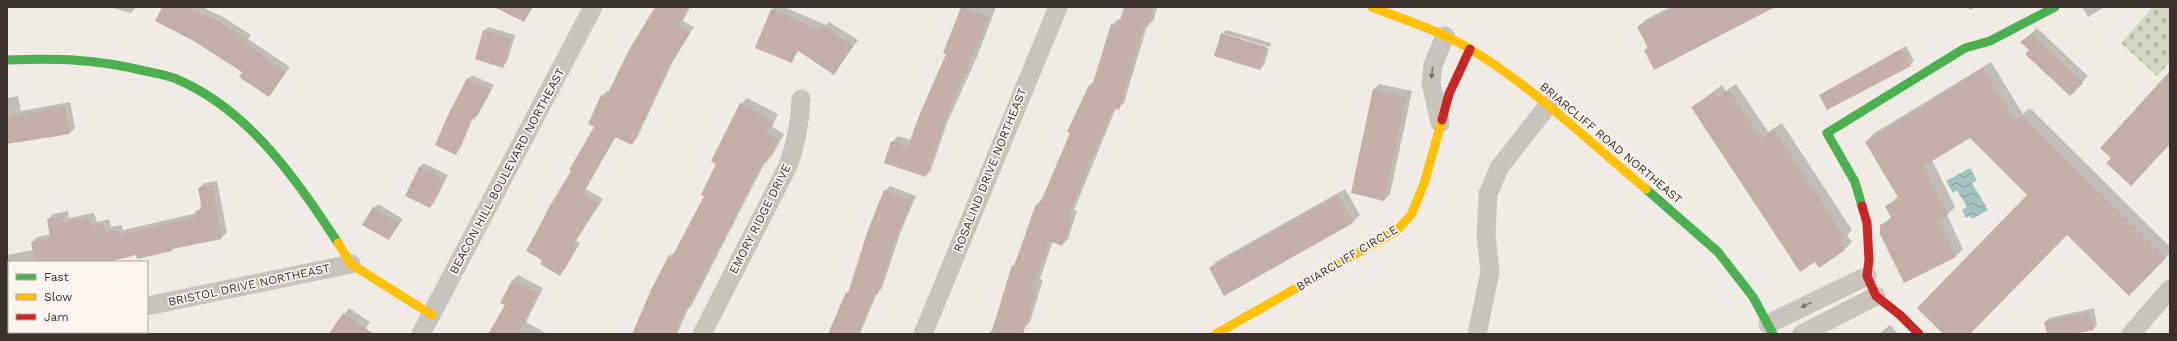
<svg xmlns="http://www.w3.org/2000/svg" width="2177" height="341" font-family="'Work Sans',sans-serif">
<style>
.cemetery{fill:url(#cemetery-stones)}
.water{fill:url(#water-waves)}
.shadow{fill:#0003}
.building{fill:#c3afa7}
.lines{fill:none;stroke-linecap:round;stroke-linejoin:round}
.street{stroke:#c9c3be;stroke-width:19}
.fast{stroke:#4caf50;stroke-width:9}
.slow{stroke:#ffc107;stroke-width:9}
.jam{stroke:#c62828;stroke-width:9}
.oneway{fill:#7b726d}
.labels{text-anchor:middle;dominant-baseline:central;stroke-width:3.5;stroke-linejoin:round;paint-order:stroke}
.street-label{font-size:12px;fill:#3b302b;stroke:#fbf5ee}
</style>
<defs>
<pattern id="cemetery-stones" width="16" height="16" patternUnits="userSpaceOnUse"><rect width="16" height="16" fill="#d1d6bf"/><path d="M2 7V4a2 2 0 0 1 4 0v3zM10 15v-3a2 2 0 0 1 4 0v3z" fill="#b4b8a4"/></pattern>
<pattern id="water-waves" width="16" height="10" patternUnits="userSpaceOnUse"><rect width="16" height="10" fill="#a1c2c1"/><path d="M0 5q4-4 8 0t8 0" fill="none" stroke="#849e9d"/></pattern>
</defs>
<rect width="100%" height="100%" fill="#f0ebe5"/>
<path class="cemetery" d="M2153 7H2170V62L2157 76 2121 43Z"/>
<path class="water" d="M1970 168 1977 180 1972 183 1988 210 1972 219 1970 216 1966 218 1962 210 1967 207 1957 190 1953 193 1946 181Z"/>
<g class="shadow">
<path d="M109 7H136L131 13Z"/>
<path d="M164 7H202L223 17 251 35 248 39 290 67 269 95Z"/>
<path d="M497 7H533L524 21Z"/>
<path d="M656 7H690L683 21 694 27 676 55 637 138 632 144 616 136 586 189 603 199 576 241 580 243 565 269 560 274 544 260 573 171 595 126 602 96 607 91 610 92Z"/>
<path d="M774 7H784L826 25 829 22 858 40 834 73 799 50 791 62 756 47Z"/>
<path d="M962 7H996L977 57 947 123 931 170 925 176 892 142 898 136 911 140 947 54 944 53Z"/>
<path d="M1125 7H1157L1154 20 1147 26 1124 103 1118 109 1116 108 1074 210 1077 211 1068 239 1062 245 1053 241 1040 279 1043 280 1030 322 1018 334H988L994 327 1013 266 1017 261 1036 205 1042 199 1072 133 1069 131 1090 85 1096 79 1112 25 1118 19 1121 20Z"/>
<path d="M1670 7H1773L1645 50 1648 46 1638 27 1645 20Z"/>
<path d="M1968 7H1976L1970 10Z"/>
<path d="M2082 7H2105L2088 17Z"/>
<path d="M488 27 515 35 507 62 503 66 484 31Z"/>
<path d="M2037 28 2088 76 2070 95 2022 42Z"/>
<path d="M1226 30 1271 43 1270 47 1223 33V35L1269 49 1264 65 1260 69 1215 56 1222 34Z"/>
<path d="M1906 46 1914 61 1910 65 1820 95Z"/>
<path d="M1991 62 2023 114 2030 108 2170 247V253L2129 295 2067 233 1969 334H1945L2029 195 1970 137 1932 160 1955 207 1947 215 1963 249 1956 256 1905 282 1881 226 1892 216 1887 206 1899 196 1866 142 1873 134Z"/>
<path d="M472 75 494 85 478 115 473 118 460 149 456 153 468 79Z"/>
<path d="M1379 84 1412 91 1390 194 1384 200 1373 90Z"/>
<path d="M1736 84 1768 132 1782 123 1852 230 1847 235 1852 242 1845 249 1693 107 1722 85 1726 91Z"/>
<path d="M18 96 21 111 70 102 75 128 70 133 7 143V98Z"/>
<path d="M747 98 778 114 772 127 784 134 772 156 765 162 692 305 688 309 677 334H633L670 256 677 251 705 196 741 104Z"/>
<path d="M424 163 448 175 434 203 430 207 406 195 420 167Z"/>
<path d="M217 181 227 233 221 238 175 247 172 250 137 254 100 262H9V281L7 282V255L33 250 32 242 37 237 51 234 48 219 53 214 68 211 69 218 94 213 97 222 109 219 111 227 122 225 123 230 197 213 202 205 199 188 204 183Z"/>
<path d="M890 186 916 196 901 231 882 288 877 293 860 334H829L847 293 850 290 885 191Z"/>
<path d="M1345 189 1360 215 1353 222 1225 294 1210 268 1217 261Z"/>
<path d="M378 204 403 219 389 239 374 208Z"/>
<path d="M518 275 543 288 526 322 547 334H489L506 305 501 302 513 280Z"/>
<path d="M349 308 370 322 362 334H330Z"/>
<path d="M2094 308 2097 325 2093 329 2069 334H2048L2045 322 2049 318Z"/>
<path d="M1890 325 1898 334H1879Z"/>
</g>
<g class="building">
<path d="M162 7H189L218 21 247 40 245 43 286 72 269 97 239 77 242 72 192 40 155 21Z"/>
<path d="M494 7H532L524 22Z"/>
<path d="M655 7H688L678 26 690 33 675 58 673 57 632 145 615 137 582 194 598 204 572 246 576 248 560 276 540 264 542 260 526 251 546 214H545L571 171 569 170 594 127 588 124 601 95 606 97 629 50Z"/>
<path d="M961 7 989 17 941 130 926 177 884 163 891 141 908 147 918 118 946 54 943 53Z"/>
<path d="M1124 7H1154L1148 27 1144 25 1119 110 1114 108 1092 156 1068 216 1072 217 1062 246 1049 241 1034 285 1037 286 1023 334H991L1012 265 1014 266 1036 204 1039 206 1070 133 1067 132 1089 85 1092 86 1111 24 1118 26Z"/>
<path d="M1675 7H1775L1654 70 1644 50 1648 48 1637 27Z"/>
<path d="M771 9 821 30 823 26 853 46 834 75 797 50 792 63 755 48Z"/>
<path d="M483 30 512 39 503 68 475 59Z"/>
<path d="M1221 33 1267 47 1260 70 1214 56Z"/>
<path d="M2031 34 2083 83 2070 96 2025 54 2029 50 2020 42Z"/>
<path d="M1902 49 1911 66 1827 110 1819 95Z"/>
<path d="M1983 68 2015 121 2022 115 2166 258 2129 296 2067 235 1970 334H1943L1917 308 2027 195 1970 138 1924 166 1948 215 1938 220 1956 257 1904 283 1880 234V225L1892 219 1885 206 1899 199 1865 142Z"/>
<path d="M2170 71V144L2131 186 2106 163 2111 158 2100 148Z"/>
<path d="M467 78 491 90 474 120 472 118 456 155 435 145 447 117Z"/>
<path d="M1373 89 1406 97 1384 201 1351 193Z"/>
<path d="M1729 90 1761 139 1774 130 1845 238 1840 241 1845 250 1819 268 1815 262 1800 272 1691 107 1715 92 1719 97Z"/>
<path d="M740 103 773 121 766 133 779 140 766 163 763 162 686 312 684 311 674 334H632L652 288 669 255 672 257 704 196 701 195 716 164 711 161Z"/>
<path d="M65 106 70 134 7 144V117Z"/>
<path d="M419 167 444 179 430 208 405 196Z"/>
<path d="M212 185 222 239 172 249V251L137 259 136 255 108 262H35L31 242 50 238 47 219 63 216 64 223 89 217 92 226 104 224 106 232 117 230 118 235 196 217 195 211 202 210 198 188Z"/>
<path d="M884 190 912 201 896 237 878 295 875 294 858 334H828L846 292 848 293 868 230Z"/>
<path d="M1338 195 1353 223 1224 296 1209 268Z"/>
<path d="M373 207 399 223 389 240 362 225Z"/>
<path d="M512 280 538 293 518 334H488L505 305 500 303Z"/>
<path d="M2090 312 2094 330 2074 334H2047L2044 322Z"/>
<path d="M343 313 374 334H329Z"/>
</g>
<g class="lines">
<g class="street">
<path d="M1440 123 1431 83 1433 65 1445 36"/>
<path d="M147 306 351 264"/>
<path d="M1768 324 1867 276"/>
<path d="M11 334 21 332"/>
<path d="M421 334 593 7"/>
<path d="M702 334 788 166C796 144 800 122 801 99"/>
<path d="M923 334 1058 7"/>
<path d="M1477 334 1490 272 1486 235 1488 194 1499 168 1549 104"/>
<path d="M1802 334 1876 296"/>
<path d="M2131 334 2170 289"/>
</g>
<g class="fast">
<path d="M7 60C58 58 95 59 145 71 154 73 165 75 174 78 248 108 296 179 338 243"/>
<path d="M1646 189 1718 252 1753 297 1773 334"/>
<path d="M1862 206 1855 182 1827 133 1965 48 1990 41 2055 7"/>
</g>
<g class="slow">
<path d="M1372 7C1405 20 1440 31 1470 49 1535 88 1588 141 1646 189"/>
<path d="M338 243 351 264 432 315"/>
<path d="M1216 334 1396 231 1411 215 1424 184 1442 120"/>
</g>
<g class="jam">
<path d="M1442 120 1449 94 1470 49"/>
<path d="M1862 206 1867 223 1869 260 1867 276 1876 296 1900 315 1919 334"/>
</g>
</g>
<defs><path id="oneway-solid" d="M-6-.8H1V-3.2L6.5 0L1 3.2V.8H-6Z"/></defs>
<g class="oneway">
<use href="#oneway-solid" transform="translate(1432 73) rotate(96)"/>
<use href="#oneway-solid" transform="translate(1806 305) rotate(154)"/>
</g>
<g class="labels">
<g class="street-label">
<text transform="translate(1611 143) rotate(40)">BRIARCLIFF ROAD NORTHEAST</text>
<text transform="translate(990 170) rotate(-68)">ROSALIND DRIVE NORTHEAST</text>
<text transform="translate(507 171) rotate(-62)">BEACON HILL BOULEVARD NORTHEAST</text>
<text transform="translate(760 219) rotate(-63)">EMORY RIDGE DRIVE</text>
<text transform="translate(1347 258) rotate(-31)">BRIARCLIFF CIRCLE</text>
<text transform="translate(249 285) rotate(-12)">BRISTOL DRIVE NORTHEAST</text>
</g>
</g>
<rect width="2177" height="341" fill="none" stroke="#3b302b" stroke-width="16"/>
<rect x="8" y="261" width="140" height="72" fill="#fbf5ee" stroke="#aea6a0"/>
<rect x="16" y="274" width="20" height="6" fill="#4caf50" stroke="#aea6a0"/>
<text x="44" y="281" font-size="12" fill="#3b302b">Fast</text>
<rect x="16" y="294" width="20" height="6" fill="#ffc107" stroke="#aea6a0"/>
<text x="44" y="301" font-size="12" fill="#3b302b">Slow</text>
<rect x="16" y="314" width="20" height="6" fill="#c62828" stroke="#aea6a0"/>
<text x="44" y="321" font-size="12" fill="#3b302b">Jam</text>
</svg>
